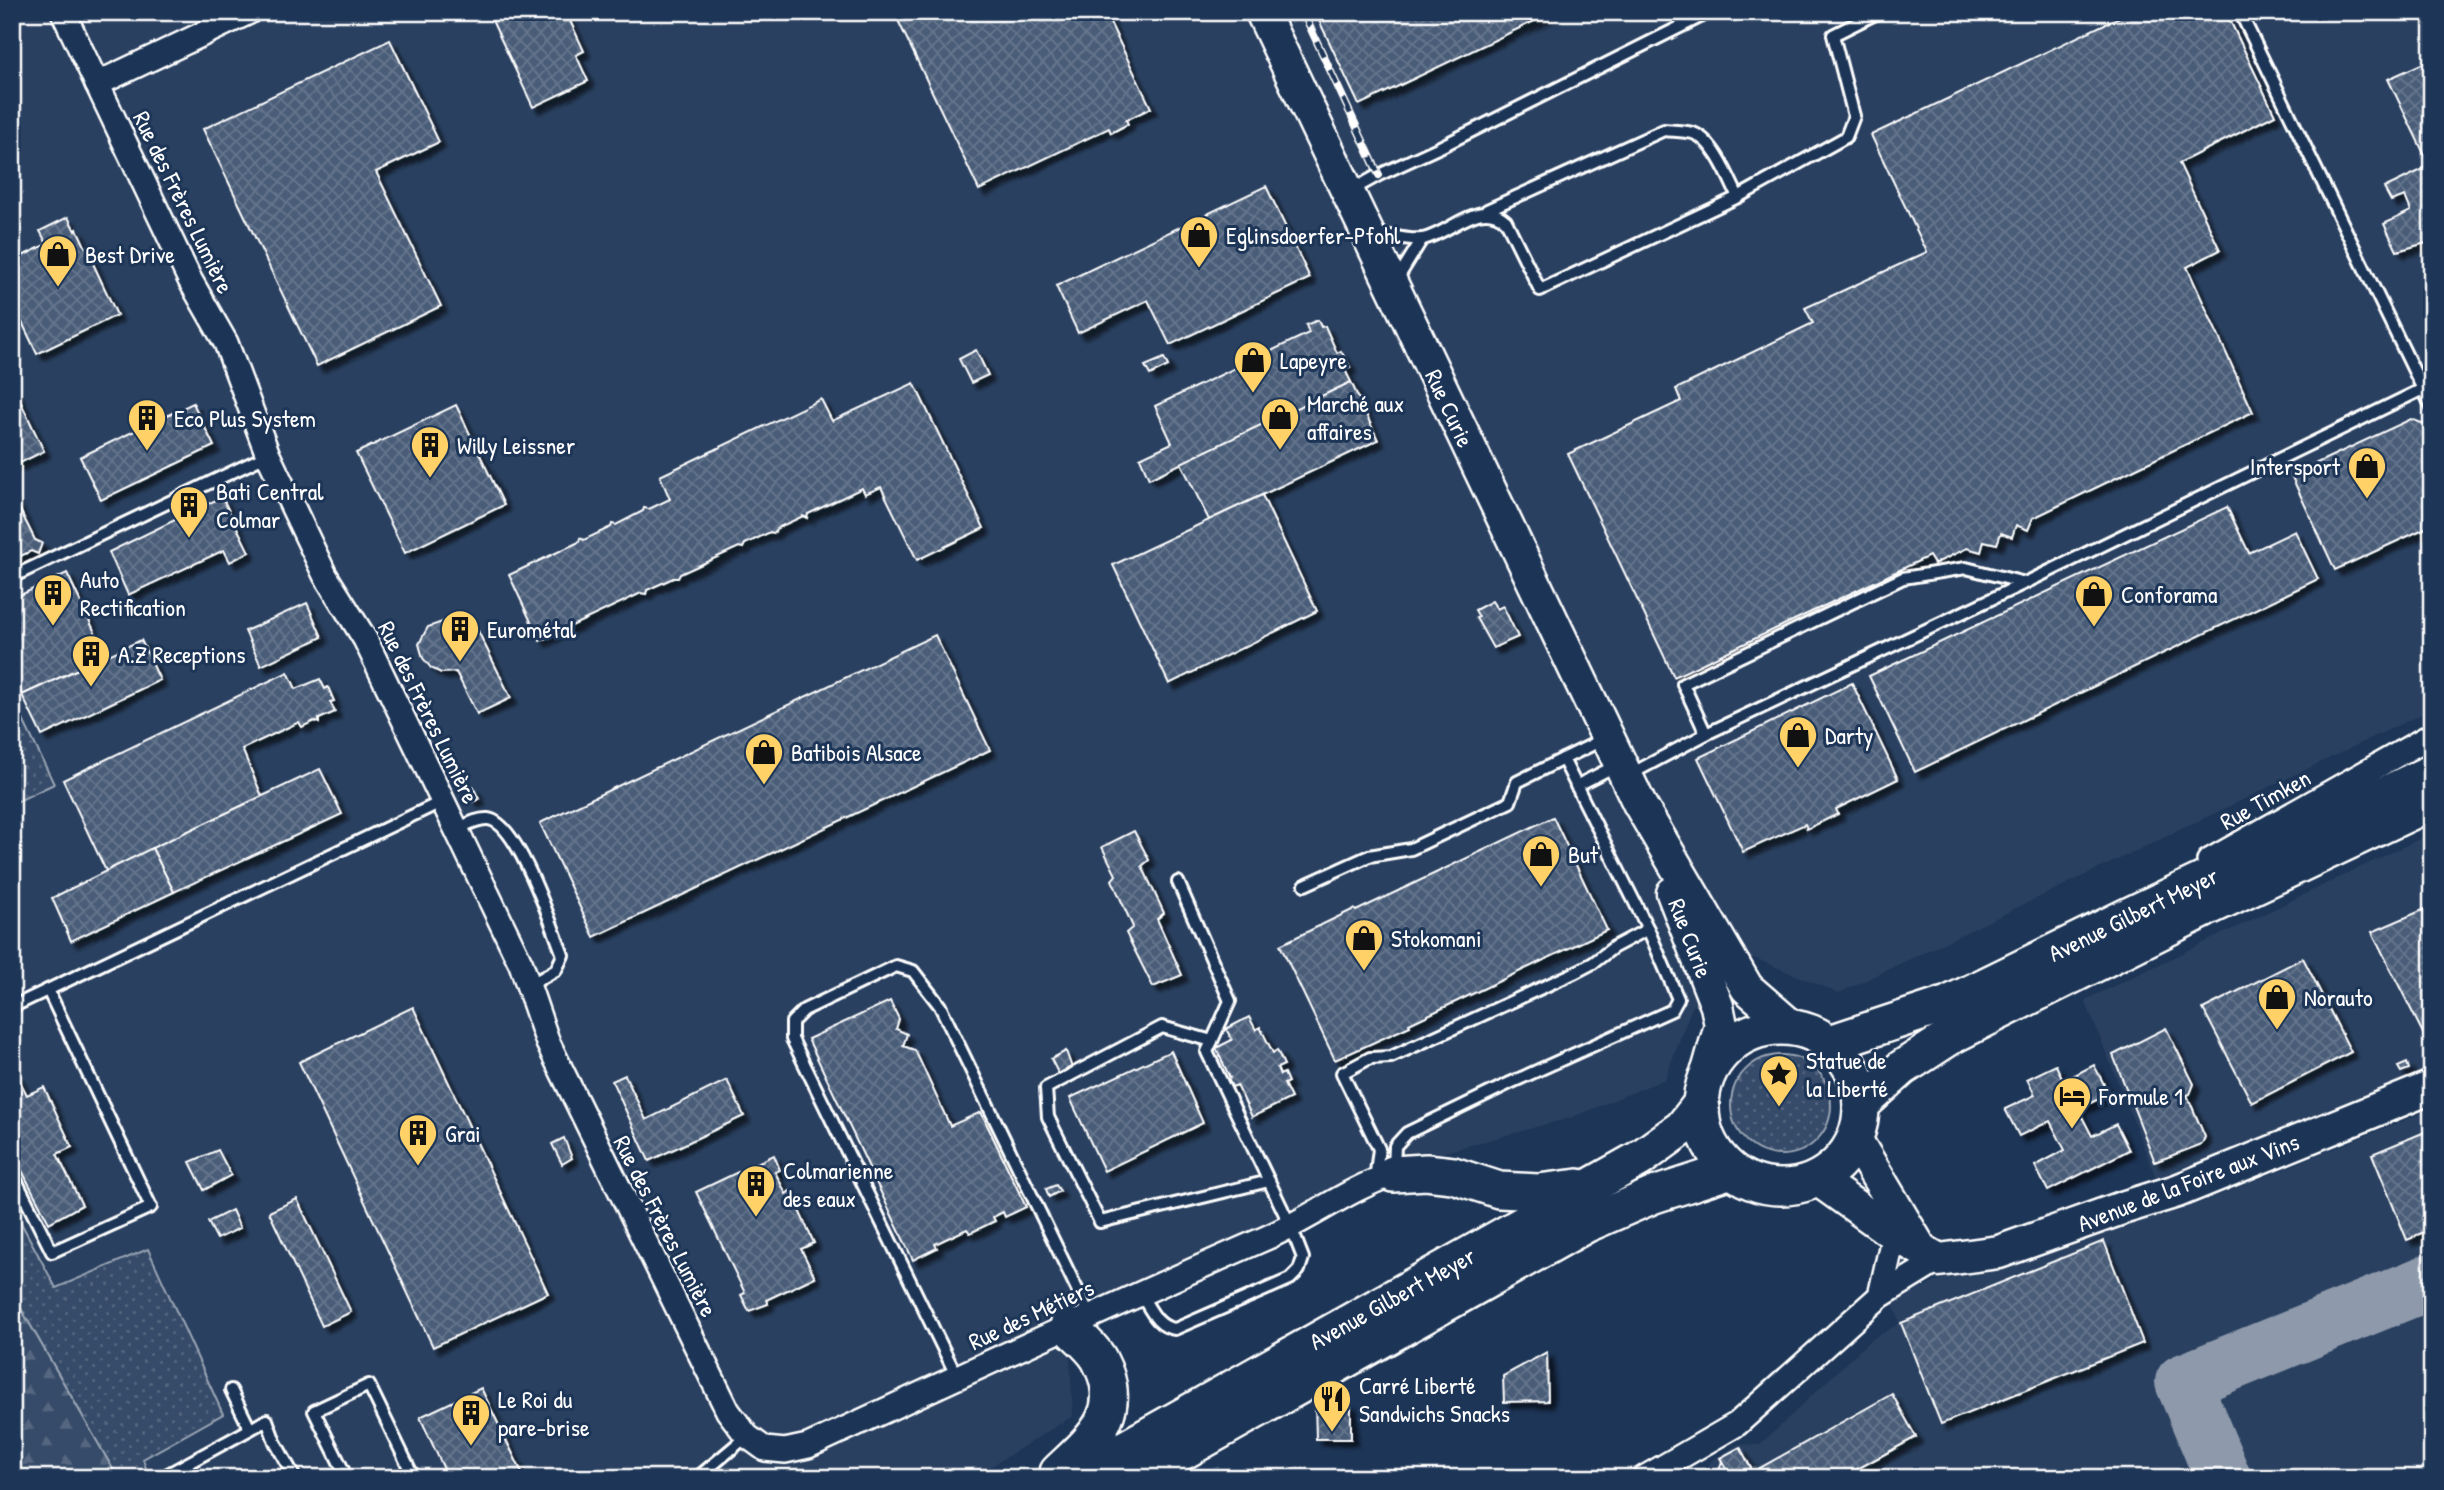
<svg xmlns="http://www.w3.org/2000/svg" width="2444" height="1490" font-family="'Patrick Hand',sans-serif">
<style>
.built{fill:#2a4161}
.grass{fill:url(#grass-dots);stroke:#9aa5b4;stroke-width:2}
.forest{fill:url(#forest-firs);stroke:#9aa5b4;stroke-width:2}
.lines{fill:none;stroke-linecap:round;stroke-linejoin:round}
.taxiway{stroke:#8e9aab;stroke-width:56}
.building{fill:url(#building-cross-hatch);stroke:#fff;stroke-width:2;filter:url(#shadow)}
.lane-casing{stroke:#fff;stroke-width:16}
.street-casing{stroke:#fff;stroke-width:28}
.secondary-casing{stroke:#fff;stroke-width:37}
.primary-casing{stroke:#fff;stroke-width:40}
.lane{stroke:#1d3557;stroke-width:10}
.street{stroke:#1d3557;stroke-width:23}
.secondary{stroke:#1d3557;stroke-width:32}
.primary{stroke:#1d3557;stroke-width:35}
.rail-casing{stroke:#fff;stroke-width:8}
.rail{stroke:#1d3557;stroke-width:5;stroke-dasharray:16;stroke-linecap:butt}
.labels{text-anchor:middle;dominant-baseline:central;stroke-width:6;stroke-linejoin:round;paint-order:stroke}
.street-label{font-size:24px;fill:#fff;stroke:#1d3557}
.poi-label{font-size:24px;fill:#fff;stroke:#1d3557;text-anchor:start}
</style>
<defs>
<pattern id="grass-dots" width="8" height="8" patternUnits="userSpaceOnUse" patternTransform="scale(1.75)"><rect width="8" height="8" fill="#364b69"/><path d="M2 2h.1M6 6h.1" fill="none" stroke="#546680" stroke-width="1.8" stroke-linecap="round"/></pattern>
<pattern id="forest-firs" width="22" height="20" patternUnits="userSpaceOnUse" patternTransform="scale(1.75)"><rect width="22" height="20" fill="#364b69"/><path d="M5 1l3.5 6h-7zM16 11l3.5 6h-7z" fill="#546680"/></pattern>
<pattern id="building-cross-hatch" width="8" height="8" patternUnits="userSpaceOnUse" patternTransform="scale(1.75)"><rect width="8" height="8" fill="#4a5d79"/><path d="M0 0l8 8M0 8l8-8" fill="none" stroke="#65758d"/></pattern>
<filter id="shadow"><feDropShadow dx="6" dy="6" stdDeviation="2" flood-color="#0009"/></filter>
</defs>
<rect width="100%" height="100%" fill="#1d3557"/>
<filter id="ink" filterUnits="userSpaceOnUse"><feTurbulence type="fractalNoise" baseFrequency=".0143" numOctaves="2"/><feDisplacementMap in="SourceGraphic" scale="14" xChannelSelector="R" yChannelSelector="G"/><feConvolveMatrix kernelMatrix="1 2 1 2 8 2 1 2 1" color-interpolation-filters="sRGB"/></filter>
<g filter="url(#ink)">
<g class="built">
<path d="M12 12H2432V709L1839 993 1754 958 1692 1007 1665 1079 1573 1117 1408 1162 1068 1320 1073 1416 972 1478H149L143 1459 148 1249 56 1288 12 1206V804L53 784 12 697Z"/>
<path d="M2432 833V1075L2157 1180 2085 1000Z"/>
<path d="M2432 1109V1478H1696L1705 1472 1712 1460 1739 1444 1760 1445 1869 1341 1900 1323 1893 1304 1917 1290 1960 1272 2174 1206 2177 1212Z"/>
</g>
<g class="grass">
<path d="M12 697 54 784 12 804Z"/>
<circle cx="1781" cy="1105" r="50"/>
<path d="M12 1206 56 1288 148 1249 223 1414 143 1459 149 1478H118L12 1293Z"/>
</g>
<path class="forest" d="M12 1293 118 1478H12Z"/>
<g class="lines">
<path class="taxiway" d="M2223 1478 2183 1382 2432 1281"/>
</g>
<g class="building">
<path d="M488 12H566L584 51 576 55 588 81 533 107Z"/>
<path d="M894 12H1105L1151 108 1126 120 1128 124 1111 133 1109 128 979 190Z"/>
<path d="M1315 12H1553L1359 105Z"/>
<path d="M2130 12H2226L2275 115 2179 163 2220 250 2187 267 2253 412 2033 518 2028 530 2016 525 2012 537 2001 533 1997 544 1984 541 1981 552 1967 548 1934 564 1929 556 1674 677 1568 454 1681 401 1676 389 1813 323 1805 308 1927 252 1871 135Z"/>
<path d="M390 40 439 142 376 172 441 306 317 366 203 129Z"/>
<path d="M2432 59V254L2426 243 2397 251 2384 224 2411 211 2405 196 2391 201 2384 188 2430 166 2388 79Z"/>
<path d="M1266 186 1310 278 1170 345 1148 300 1078 333 1056 286Z"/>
<path d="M68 217 75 231 77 229 117 315 37 354 12 301V261L47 244 40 231Z"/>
<path d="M1318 320 1321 327 1325 326 1337 353 1341 351 1350 367 1345 370 1351 382 1149 479 1140 458 1172 443 1155 406 1309 333 1306 325Z"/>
<path d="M976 350 988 375 971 383 959 359Z"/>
<path d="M1164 358 1168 366 1150 375 1145 366Z"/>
<path d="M1351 382 1378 440 1209 520 1181 463Z"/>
<path d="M914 383 984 528 917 560 881 487 865 494 862 488 808 514 807 518 803 516 777 528 774 533 770 532 745 544 743 548 739 547 680 574 678 578H673L647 590 646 594 641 593 540 641 509 575 579 542 580 538 584 540 611 527 612 524 616 525 643 511 644 508 649 509 670 499 660 476 821 399 832 421Z"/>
<path d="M12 384 44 451 12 467Z"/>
<path d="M193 403 214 446 101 500 80 457Z"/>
<path d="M456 405 504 505 405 553 356 453Z"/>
<path d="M2411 419 2427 425 2432 434V525L2335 570 2291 475Z"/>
<path d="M12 494 35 540 42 543 38 554 31 551 12 560Z"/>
<path d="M1262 495 1317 611 1169 684 1113 565Z"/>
<path d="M222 497 249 552 230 562 224 550 128 595 109 552Z"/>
<path d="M2227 507 2249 553 2295 531 2318 579 1915 772 1869 676Z"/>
<path d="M67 573 106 656 22 695 12 674V599Z"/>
<path d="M1492 601 1497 609 1503 606 1518 637 1493 648 1476 618 1479 617 1475 610Z"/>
<path d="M307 603 322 637 261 666 245 631Z"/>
<path d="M445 621 464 628 471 635 478 631 511 698 477 714 456 672 441 673 431 668 423 658 419 644 423 636 428 627Z"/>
<path d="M935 635 990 750 594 937 540 823Z"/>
<path d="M141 640 160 680 42 736 22 695Z"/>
<path d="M288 672 296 689 320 679 325 689 328 687 334 701 330 702 335 712 319 719V723L314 721 302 727 299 722 242 749 262 796 106 871 63 780Z"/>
<path d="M1852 683 1898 779 1836 809 1838 814 1807 829 1805 824 1743 852 1698 758Z"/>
<path d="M320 769 342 814 174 892 152 848Z"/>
<path d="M473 787 479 799 473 802 467 790Z"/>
<path d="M1553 817 1607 930 1409 1024 1410 1026 1335 1060 1280 945 1354 909 1356 911Z"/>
<path d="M1134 831 1149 860 1142 866 1164 913 1157 919 1182 975 1153 987 1126 933 1133 927 1112 880 1116 875 1102 847Z"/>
<path d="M152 848 174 892 71 941 52 898Z"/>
<path d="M2432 906V1051L2372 932Z"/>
<path d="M2303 958 2351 1052 2252 1103 2203 1009Z"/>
<path d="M890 1001 899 1019 896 1029 907 1034 903 1046 915 1050 950 1126 981 1112 1026 1207 1005 1217 1003 1212 993 1217 995 1221 970 1233 967 1229 935 1244 937 1248 913 1260 808 1039Z"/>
<path d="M413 1007 548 1293 433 1347 299 1062Z"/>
<path d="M1249 1017 1256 1030 1260 1027 1273 1053 1277 1050 1284 1065 1277 1068 1280 1075 1284 1073 1288 1082 1284 1084 1291 1098 1252 1117 1237 1085 1232 1087 1228 1079 1230 1078 1216 1048 1232 1040 1226 1029Z"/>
<path d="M2166 1028 2194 1084 2190 1094 2187 1095 2205 1137 2202 1144 2155 1162 2113 1055Z"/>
<path d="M1066 1051 1072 1068 1059 1075 1051 1059Z"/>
<path d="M1171 1051 1203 1123 1104 1171 1070 1098Z"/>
<path d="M2407 1063 2409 1069 2401 1072 2398 1067Z"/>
<path d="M2056 1065 2063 1081 2094 1065 2109 1094 2078 1109 2092 1136 2116 1124 2129 1150 2048 1191 2035 1166 2065 1150 2050 1121 2019 1136 2005 1109 2035 1095 2027 1079Z"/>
<path d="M12 1066 27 1095 44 1087 72 1147 57 1154 82 1205 49 1223 18 1163 21 1162 12 1145Z"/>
<path d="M625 1075 646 1120 727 1080 744 1116 649 1161 612 1081Z"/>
<path d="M2432 1129V1230L2407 1240 2372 1154Z"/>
<path d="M564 1138 572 1158 562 1164 552 1144Z"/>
<path d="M218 1150 231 1175 204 1190 190 1162Z"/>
<path d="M774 1155 780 1170 775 1172 786 1194 790 1191 814 1243 801 1249 815 1277 766 1300 768 1304 749 1311 741 1295 745 1293 696 1192Z"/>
<path d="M1056 1185 1060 1191 1049 1197 1046 1189Z"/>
<path d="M297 1199 351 1312 322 1326 269 1212Z"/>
<path d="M232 1210 240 1228 217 1239 208 1222Z"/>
<path d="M2104 1241 2143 1343 1941 1424 1901 1323Z"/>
<path d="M1547 1352 1548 1401 1504 1402 1503 1376Z"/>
<path d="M481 1388 524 1477 521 1478H448L420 1417Z"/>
<path d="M1892 1394 1916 1437 1841 1478H1742Z"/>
<path d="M1315 1404H1351V1439H1316Z"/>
<path d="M1740 1447 1752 1470 1738 1478H1731L1720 1458Z"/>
<path d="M1722 1461 1731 1478H1717Z"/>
</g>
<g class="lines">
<g class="lane-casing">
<g id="lane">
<path d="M2240 12 2432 408"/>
<path d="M1350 191 1379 175 1440 147 1710 12"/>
<path d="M1487 210 1664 130C1673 131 1684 131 1693 133 1714 140 1729 178 1738 197"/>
<path d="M1374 233C1387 235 1411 241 1423 239 1451 233 1480 197 1506 221L1540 290 1738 197 1846 137 1854 116 1833 35 1879 12"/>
<path d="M1396 281 1422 239"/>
<path d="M12 577 268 455"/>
<path d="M1706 734 1683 684 1903 578 1966 568 2025 583"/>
<path d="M1629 775 1706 734 2025 583 2423 389"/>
<path d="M1576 786 1617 765"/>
<path d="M457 829C466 825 478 818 488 819 518 822 552 927 563 955L556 970 528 986"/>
<path d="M1305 885 1369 856 1411 849 1510 802 1517 782 1563 759"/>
<path d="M12 1007 443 801"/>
<path d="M1212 1041 1162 1027 1046 1088 1048 1117 1100 1222 1269 1181"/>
<path d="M1394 1168 1395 1146 1407 1133 1510 1083 1672 1010 1678 999 1648 929"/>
<path d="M12 1172 52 1252 151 1207 48 990"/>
<path d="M1375 1180 1379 1149 1342 1073 1370 1058 1391 1057 1574 973 1593 963 1614 947 1648 929 1563 759 1606 738"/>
<path d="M1140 1293C1150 1308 1156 1327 1175 1329L1290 1279 1299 1270 1303 1258 1291 1227 1207 1052 1230 1001 1178 882"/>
<path d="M957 1377 792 1039V1022L804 1010 896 966 913 971 940 1006 1090 1316"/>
<path d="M231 1390 250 1429"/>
<path d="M170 1478 168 1474 267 1420 275 1442 295 1478"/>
<path d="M347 1478 314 1411 369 1385 414 1478"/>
<path d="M697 1478 747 1436"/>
</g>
</g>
<g class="street-casing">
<g id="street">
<path d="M63 12 190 280 226 343 268 455 325 575 365 639 521 964 548 1043 728 1411 747 1436 765 1449 785 1451 808 1446C960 1376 1112 1305 1266 1238 1310 1219 1348 1189 1393 1174"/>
<path d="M97 84 249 12"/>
<path d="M2209 861 2432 735"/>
<path d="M1880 1296 1894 1234"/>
<path d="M1644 1478 1737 1424 1880 1296 1939 1260"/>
</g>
</g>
<g class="secondary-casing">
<g id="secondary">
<path d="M1262 12 1639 803 1747 988 1792 1027"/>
<path d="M1673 893 1717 1006 1721 1025 1707 1075"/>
<path d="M1855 1139 1918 1245"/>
<path d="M1817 1179 1894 1234 1939 1260 1999 1252 2122 1208 2177 1191 2432 1087"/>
</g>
</g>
<g class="primary-casing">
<g id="primary">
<circle cx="1781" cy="1107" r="80"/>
<path d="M1830 1043 1948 1004 2128 916 2432 772"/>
<path d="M1861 1105 1902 1068 1953 1035 2205 909 2432 802"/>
<path d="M1393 1174 1426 1172 1453 1175 1499 1190 1538 1192 1578 1187"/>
<path d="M1058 1472C1094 1438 1127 1412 1099 1359 1092 1347 1078 1336 1068 1326"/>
<path d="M1073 1478 1639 1159 1682 1128 1700 1105"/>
<path d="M1136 1478 1585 1225 1654 1195 1731 1170"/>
</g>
</g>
<use href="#lane" class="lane"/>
<use href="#street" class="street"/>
<use href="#secondary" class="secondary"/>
<use href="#primary" class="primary"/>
<g class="rail-casing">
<path id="rail" d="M1303 12 1379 175"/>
</g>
<use href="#rail" class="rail"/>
</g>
</g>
<defs>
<g id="shop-pin" transform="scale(2.0125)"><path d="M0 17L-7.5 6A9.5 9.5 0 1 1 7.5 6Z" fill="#ffd166" stroke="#1d3557"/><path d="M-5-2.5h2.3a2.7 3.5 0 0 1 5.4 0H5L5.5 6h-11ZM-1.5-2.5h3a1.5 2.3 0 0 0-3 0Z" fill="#111"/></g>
<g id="building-pin" transform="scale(2.0125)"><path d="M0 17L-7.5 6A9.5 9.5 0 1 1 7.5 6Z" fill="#ffd166" stroke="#1d3557"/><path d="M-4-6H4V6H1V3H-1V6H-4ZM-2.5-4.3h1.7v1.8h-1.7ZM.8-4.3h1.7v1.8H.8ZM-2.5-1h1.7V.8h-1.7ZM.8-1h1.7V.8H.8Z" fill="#111"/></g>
<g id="sight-pin" transform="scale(2.0125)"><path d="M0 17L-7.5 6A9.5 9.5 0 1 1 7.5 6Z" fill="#ffd166" stroke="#1d3557"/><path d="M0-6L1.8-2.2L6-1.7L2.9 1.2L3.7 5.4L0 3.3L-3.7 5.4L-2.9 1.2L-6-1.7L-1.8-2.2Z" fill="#111"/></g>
<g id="hotel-pin" transform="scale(2.0125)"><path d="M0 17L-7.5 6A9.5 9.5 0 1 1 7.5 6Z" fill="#ffd166" stroke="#1d3557"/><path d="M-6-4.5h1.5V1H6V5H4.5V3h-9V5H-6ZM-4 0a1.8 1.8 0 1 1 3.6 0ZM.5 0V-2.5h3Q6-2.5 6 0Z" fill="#111"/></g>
<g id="restaurant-pin" transform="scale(2.0125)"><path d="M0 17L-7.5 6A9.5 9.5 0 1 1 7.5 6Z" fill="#ffd166" stroke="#1d3557"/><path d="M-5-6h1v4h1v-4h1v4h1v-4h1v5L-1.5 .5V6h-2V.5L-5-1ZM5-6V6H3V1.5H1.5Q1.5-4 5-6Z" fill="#111"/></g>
</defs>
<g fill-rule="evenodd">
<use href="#shop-pin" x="1199" y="235"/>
<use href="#shop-pin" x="58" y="254"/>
<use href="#shop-pin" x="1253" y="360"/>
<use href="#shop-pin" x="1280" y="417"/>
<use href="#building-pin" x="147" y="418"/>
<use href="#building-pin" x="430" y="445"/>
<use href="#shop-pin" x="2367" y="466"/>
<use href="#building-pin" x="189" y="505"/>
<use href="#building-pin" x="53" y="593"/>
<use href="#shop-pin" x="2094" y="594"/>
<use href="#building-pin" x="460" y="629"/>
<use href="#building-pin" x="91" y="654"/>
<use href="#shop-pin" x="1798" y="735"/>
<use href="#shop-pin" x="764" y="752"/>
<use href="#shop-pin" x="1541" y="854"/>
<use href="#shop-pin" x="1364" y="938"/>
<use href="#shop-pin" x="2277" y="997"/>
<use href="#sight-pin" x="1779" y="1074"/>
<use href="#hotel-pin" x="2072" y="1096"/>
<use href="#building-pin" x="418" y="1133"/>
<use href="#building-pin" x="756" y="1184"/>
<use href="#restaurant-pin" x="1332" y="1399"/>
<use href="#building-pin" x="471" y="1413"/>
</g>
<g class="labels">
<g class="street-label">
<text transform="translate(184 202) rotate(64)">Rue des Frères Lumière</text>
<text transform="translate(1450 408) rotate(65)">Rue Curie</text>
<text transform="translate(429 712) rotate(64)">Rue des Frères Lumière</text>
<text transform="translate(2265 799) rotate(-29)">Rue Timken</text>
<text transform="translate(2133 914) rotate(-26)">Avenue Gilbert Meyer</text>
<text transform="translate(1691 938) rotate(69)">Rue Curie</text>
<text transform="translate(2188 1182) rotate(-21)">Avenue de la Foire aux Vins</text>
<text transform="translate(666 1226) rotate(63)">Rue des Frères Lumière</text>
<text transform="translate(1392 1298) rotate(-29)">Avenue Gilbert Meyer</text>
<text transform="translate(1031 1314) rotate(-25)">Rue des Métiers</text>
</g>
<g class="poi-label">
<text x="1226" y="235">Eglinsdoerfer-Pfohl</text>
<text x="85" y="254">Best Drive</text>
<text x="1280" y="360">Lapeyre</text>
<text x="1307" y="403">Marché aux<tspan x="1307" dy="28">affaires</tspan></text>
<text x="174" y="418">Eco Plus System</text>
<text x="457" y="445">Willy Leissner</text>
<text x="2340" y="466" text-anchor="end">Intersport</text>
<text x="216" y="491">Bati Central<tspan x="216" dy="28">Colmar</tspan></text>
<text x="80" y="579">Auto<tspan x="80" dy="28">Rectification</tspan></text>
<text x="2121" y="594">Conforama</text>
<text x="487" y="629">Eurométal</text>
<text x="118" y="654">A.Z Receptions</text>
<text x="1825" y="735">Darty</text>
<text x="791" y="752">Batibois Alsace</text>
<text x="1568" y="854">But</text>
<text x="1391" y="938">Stokomani</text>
<text x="2304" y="997">Norauto</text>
<text x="1806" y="1060">Statue de<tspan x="1806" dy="28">la Liberté</tspan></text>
<text x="2099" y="1096">Formule 1</text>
<text x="445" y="1133">Grai</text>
<text x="783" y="1170">Colmarienne<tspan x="783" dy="28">des eaux</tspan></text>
<text x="1359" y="1385">Carré Liberté<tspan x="1359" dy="28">Sandwichs Snacks</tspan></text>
<text x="498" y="1399">Le Roi du<tspan x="498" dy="28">pare-brise</tspan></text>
</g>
</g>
<rect width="2444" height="1490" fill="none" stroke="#1d3557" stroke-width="42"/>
<rect x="21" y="21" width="2402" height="1448" fill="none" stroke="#fff" stroke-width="2.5" filter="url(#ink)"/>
</svg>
